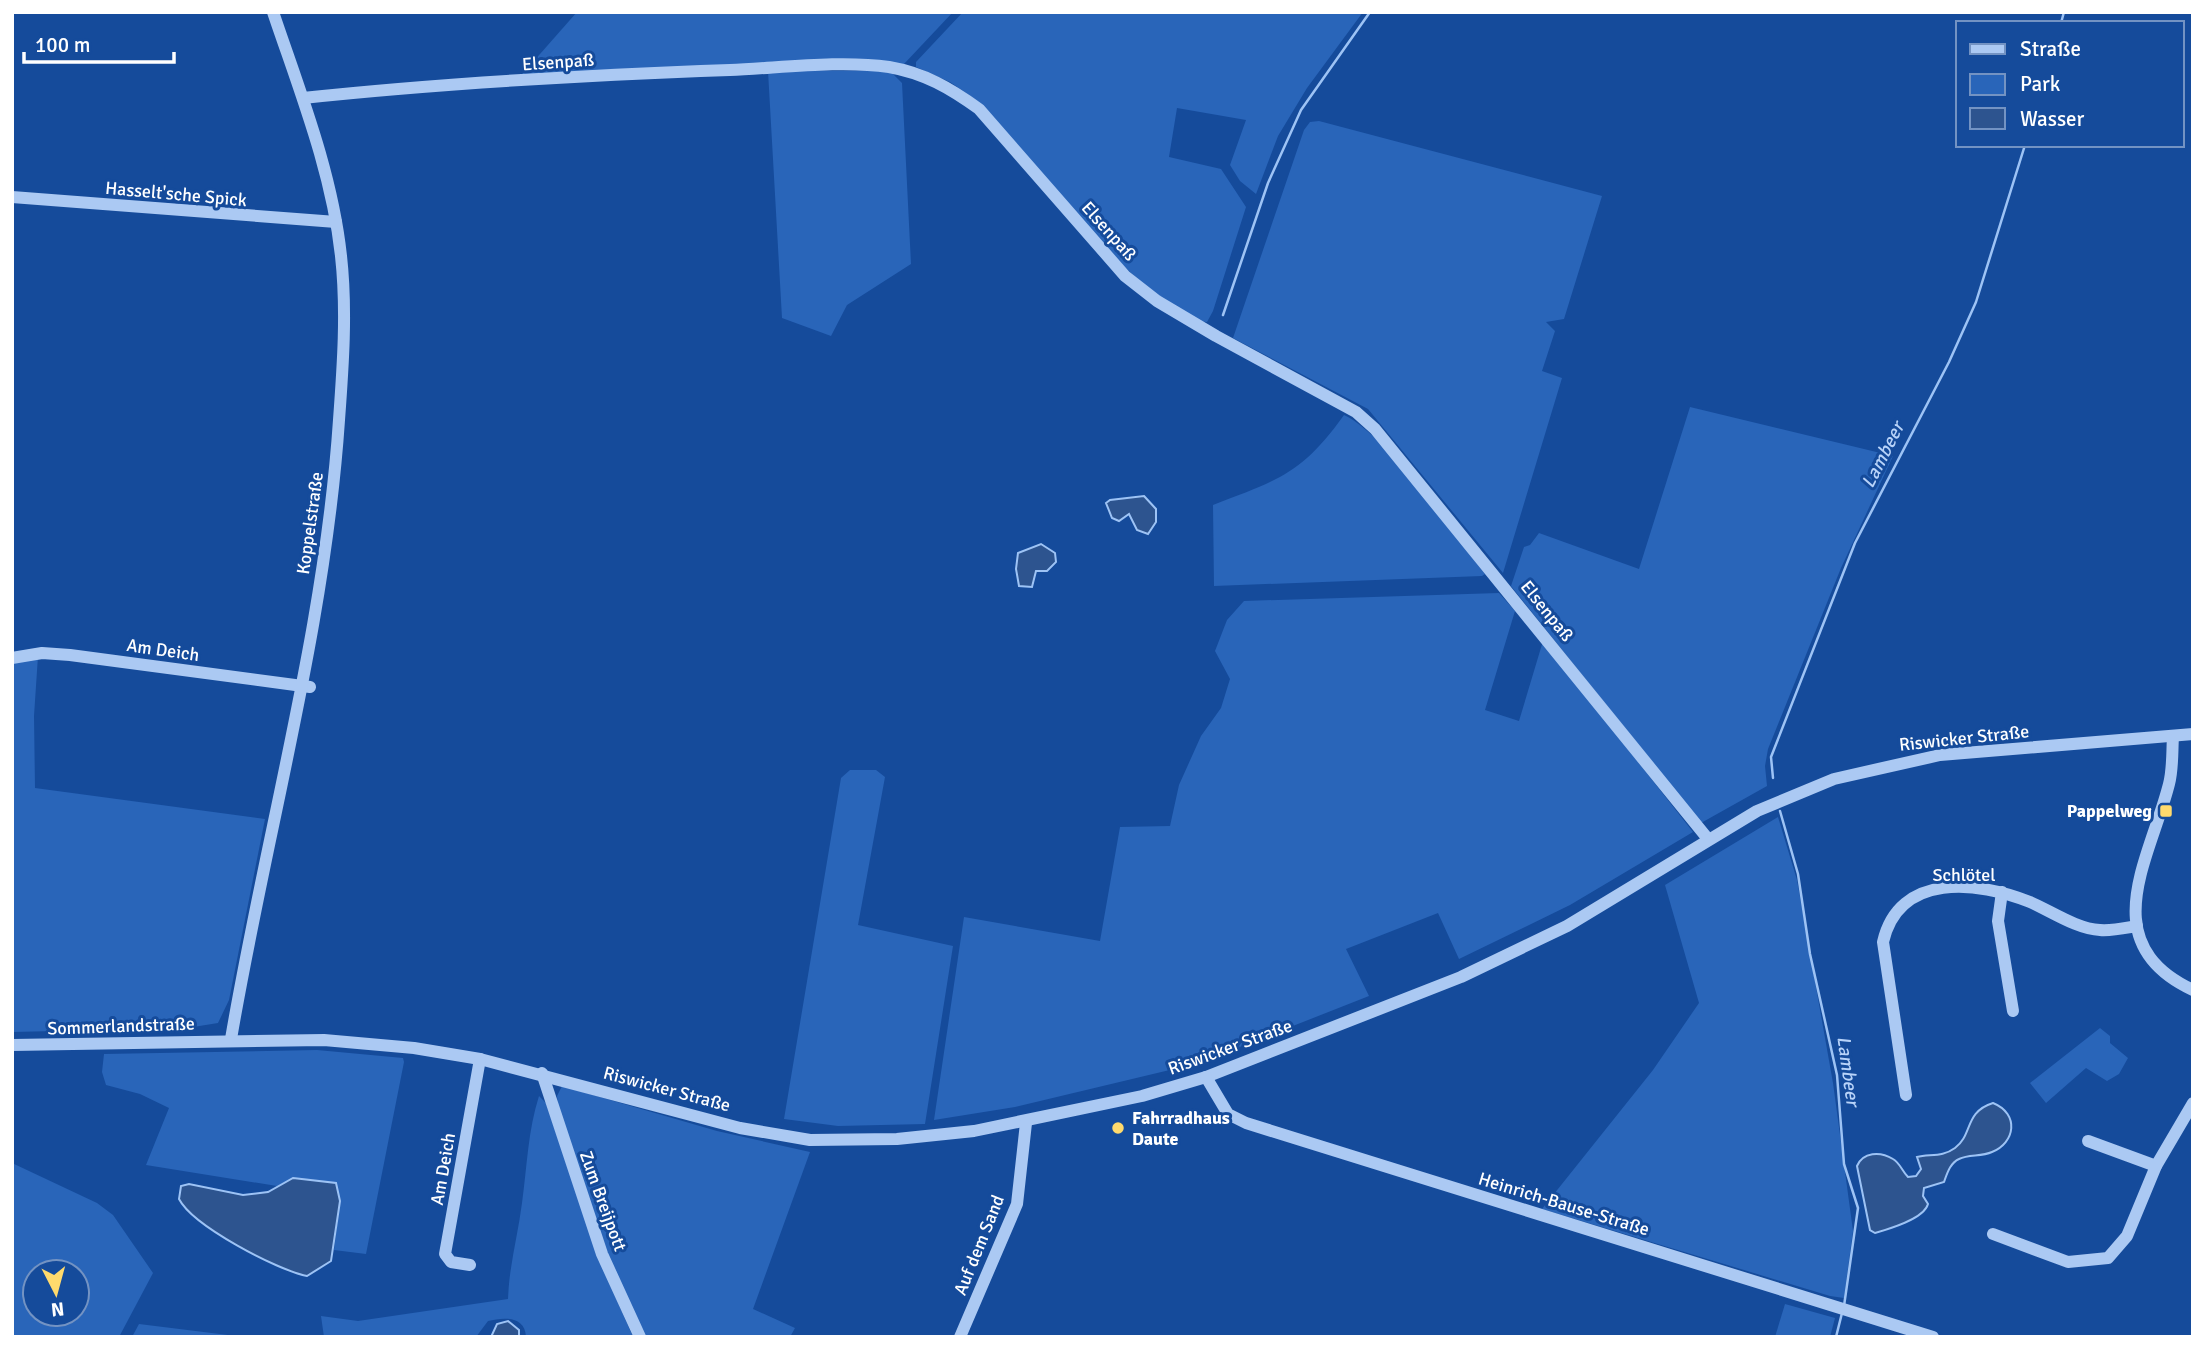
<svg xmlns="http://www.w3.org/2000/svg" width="2205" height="1349" font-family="Signika,sans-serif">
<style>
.green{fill:#2965b9;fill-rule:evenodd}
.water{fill:#2d548f;stroke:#9dc3f5;stroke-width:2}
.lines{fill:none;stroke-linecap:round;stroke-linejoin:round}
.stream{stroke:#9dc3f5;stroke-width:2.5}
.minor{stroke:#abc9f3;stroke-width:12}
.poi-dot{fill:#ffda6d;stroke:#154b9b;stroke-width:2.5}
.labels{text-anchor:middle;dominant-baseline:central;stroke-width:6;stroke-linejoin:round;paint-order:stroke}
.street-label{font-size:18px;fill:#fff;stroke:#154b9b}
.poi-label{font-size:18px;font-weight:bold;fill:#fff;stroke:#154b9b;text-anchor:end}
.water-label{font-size:19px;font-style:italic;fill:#b8d3f9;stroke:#154b9b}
</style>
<rect width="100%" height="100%" fill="#154b9b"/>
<g class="green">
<path d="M577 12H953L904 64 518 79Z"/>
<path d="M963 12H1363L1307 88 1278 136 1256 194 1240 181 1230 165 1246 120 1177 108 1169 157 1221 169 1246 207 1213 311 1207 322C1146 319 1023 142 972 97L950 82 916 67V62Z"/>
<path d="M768 71H890L902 83 911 264 847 305 831 336 782 318Z"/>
<path d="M1319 121 1602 196 1564 319 1546 322 1555 331 1542 371 1562 378 1503 573 1368 409 1233 338 1304 130 1310 122Z"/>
<path d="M1690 407 1893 456 1841 568 1768 749 1765 766 1767 786 1701 823 1511 586 1524 547 1530 545 1539 533 1639 569Z"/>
<path d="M1344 415C1386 434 1453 534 1485 574L1482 576 1214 586 1213 505C1278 480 1302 474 1344 415Z"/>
<path d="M1499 593 1515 611 1485 710 1519 721 1543 641 1693 832 1570 905 1459 959 1438 913 1346 949 1369 996 1199 1063 1015 1107 934 1120 964 917 1100 941 1120 827 1170 826 1179 785 1201 736 1221 708 1230 679 1215 651 1227 620 1244 601Z"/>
<path d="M38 656 34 716 35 788 265 819 229 1000 218 1023 187 1028 12 1032V662Z"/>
<path d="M850 770H876L885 777 858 925 953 946 925 1124 838 1126 784 1119 841 778Z"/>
<path d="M1778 817 1797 880 1833 1083 1853 1231 1844 1298 1830 1296 1542 1209 1653 1070 1699 1003 1665 885Z"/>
<path d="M2100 1028 2110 1036V1043L2128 1058 2119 1074 2107 1081 2086 1068 2046 1103 2030 1083Z"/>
<path d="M317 1050 403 1058 404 1062 366 1254 334 1250 340 1201 331 1182 294 1178 277 1186 146 1165 169 1108 140 1094 106 1085 102 1072 104 1054Z"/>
<path d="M562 1086 717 1131 810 1152 753 1309 795 1328 790 1337H644L606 1255 558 1105 557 1096Z"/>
<path d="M539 1096 546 1103 599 1259 633 1337H526C525 1316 504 1317 488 1321L476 1337H324L321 1316 358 1321 508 1299C509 1266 518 1235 522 1203 527 1167 528 1130 539 1096Z"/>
<path d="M12 1163 97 1203 113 1215 153 1273 119 1337H12ZM35 1272H77V1314H35Z"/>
<path d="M1785 1304 1835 1318 1830 1337H1775Z"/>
<path d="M139 1324 244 1337H132Z"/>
</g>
<g class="water">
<path d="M1144 496 1156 509V522L1148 534 1137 530 1129 514 1119 521 1112 518 1106 503 1110 500Z"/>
<path d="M1041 544 1055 553 1056 562 1047 571H1036L1032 587 1019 586 1016 569 1018 553Z"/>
<path d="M1993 1103C2020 1114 2015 1143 1992 1152 1981 1157 1969 1154 1959 1159 1950 1163 1947 1174 1944 1182L1924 1188 1923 1196 1928 1204C1924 1219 1889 1229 1875 1233L1870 1230 1857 1166C1863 1152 1880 1151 1893 1159 1900 1163 1902 1171 1908 1177L1916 1176 1921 1169 1917 1157C1930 1154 1943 1157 1955 1148 1973 1135 1964 1112 1993 1103Z"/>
<path d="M293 1178 336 1183 340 1201 331 1261 307 1276C277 1270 193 1226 179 1199L181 1186 189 1184 243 1195 268 1192Z"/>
<path d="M508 1321 519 1330V1337H491L497 1324Z"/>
</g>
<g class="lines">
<g class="stream">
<path d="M2061 23 2064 12"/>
<path d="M1223 315 1268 183 1301 110 1370 12"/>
<path d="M1773 778 1771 757 1855 543 1949 362 1976 302 2025 145"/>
<path d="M1780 811 1798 874 1810 954 1837 1075 1844 1164 1858 1208 1844 1306"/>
<path d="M1836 1337 1842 1313"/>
</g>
<g class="minor">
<path d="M303 98C444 83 588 75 730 70 780 68 840 60 889 67 924 73 950 88 979 109L1125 276 1157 301 1216 336 1356 412 1375 429 1708 839"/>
<path d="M12 197 336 222"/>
<path d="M12 658 42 653 70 655 310 687"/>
<path d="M2173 736C2172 752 2173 769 2169 784 2150 859 2093 943 2193 990"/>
<path d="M2002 892 1998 921 2013 1011"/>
<path d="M231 1039C266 833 325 629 339 420 343 366 347 310 341 256 332 172 300 92 273 12"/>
<path d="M12 1045 324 1040 414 1048 480 1059 740 1128 810 1140 897 1139 974 1131 1142 1096 1206 1077 1461 977 1567 926 1757 811 1834 779 1940 755 2193 734"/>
<path d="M542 1073 602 1254 640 1337"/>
<path d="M1206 1077 1228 1114 1246 1123 1933 1337"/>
<path d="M1906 1095 1883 942C1899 872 1978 881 2030 902 2051 911 2077 929 2100 930 2112 931 2125 928 2137 926"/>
<path d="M2088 1141 2156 1166"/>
<path d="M1993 1234 2068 1262 2108 1258 2127 1236 2156 1166 2193 1103"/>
<path d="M470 1265 451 1262 445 1254 480 1059"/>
<path d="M960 1337 1017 1204 1026 1123"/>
</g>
</g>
<g class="poi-dot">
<rect x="2159" y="804" width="14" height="14" rx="3.5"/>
<circle cx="1118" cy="1128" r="7"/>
</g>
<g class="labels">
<g class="street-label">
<text transform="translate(558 62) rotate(-4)">Elsenpaß</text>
<text transform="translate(176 194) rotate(5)">Hasselt'sche Spick</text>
<text transform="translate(1109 231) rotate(48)">Elsenpaß</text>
<text transform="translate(310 523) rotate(-82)">Koppelstraße</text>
<text transform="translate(1547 611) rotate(51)">Elsenpaß</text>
<text transform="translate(163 650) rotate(8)">Am Deich</text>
<text transform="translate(1964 738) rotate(-6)">Riswicker Straße</text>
<text x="1964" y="875">Schlötel</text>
<text transform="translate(121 1026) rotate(-2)">Sommerlandstraße</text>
<text transform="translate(1230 1047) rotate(-20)">Riswicker Straße</text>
<text transform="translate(667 1089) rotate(15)">Riswicker Straße</text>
<text transform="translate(443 1169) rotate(-80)">Am Deich</text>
<text transform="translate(603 1201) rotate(70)">Zum Breijpott</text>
<text transform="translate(1564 1204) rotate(17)">Heinrich-Bause-Straße</text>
<text transform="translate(979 1245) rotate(-68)">Auf dem Sand</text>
</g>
<g class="poi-label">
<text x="2152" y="811">Pappelweg</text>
<text x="1132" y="1118" text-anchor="start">Fahrradhaus<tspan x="1132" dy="21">Daute</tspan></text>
</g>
<g class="water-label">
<text transform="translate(1883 455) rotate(-63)">Lambeer</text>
<text transform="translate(1848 1071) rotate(82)">Lambeer</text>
</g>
</g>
<rect width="2205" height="1349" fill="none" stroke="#ffffff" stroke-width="28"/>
<rect x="1956" y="21" width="228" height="126" fill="#154b9b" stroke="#7393c3" stroke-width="2"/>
<rect x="1970" y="44" width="35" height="10" fill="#abc9f3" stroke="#7393c3" stroke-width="2"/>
<text x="2020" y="56" font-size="21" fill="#ffffff">Straße</text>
<rect x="1970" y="74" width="35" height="21" fill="#2965b9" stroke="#7393c3" stroke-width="2"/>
<text x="2020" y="91" font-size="21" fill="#ffffff">Park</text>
<rect x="1970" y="108" width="35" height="21" fill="#2d548f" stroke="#7393c3" stroke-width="2"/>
<text x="2020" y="126" font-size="21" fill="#ffffff">Wasser</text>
<g transform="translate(56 1293) rotate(174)"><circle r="33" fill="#154b9b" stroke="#7393c3" stroke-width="2"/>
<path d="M0-5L12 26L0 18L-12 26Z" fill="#ffda6d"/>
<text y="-10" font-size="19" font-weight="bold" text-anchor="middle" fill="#ffffff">N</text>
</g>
<path d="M24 52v10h150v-10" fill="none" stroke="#ffffff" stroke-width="3.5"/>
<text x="35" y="52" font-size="21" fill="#ffffff" stroke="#154b9b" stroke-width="5" paint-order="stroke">100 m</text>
</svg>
